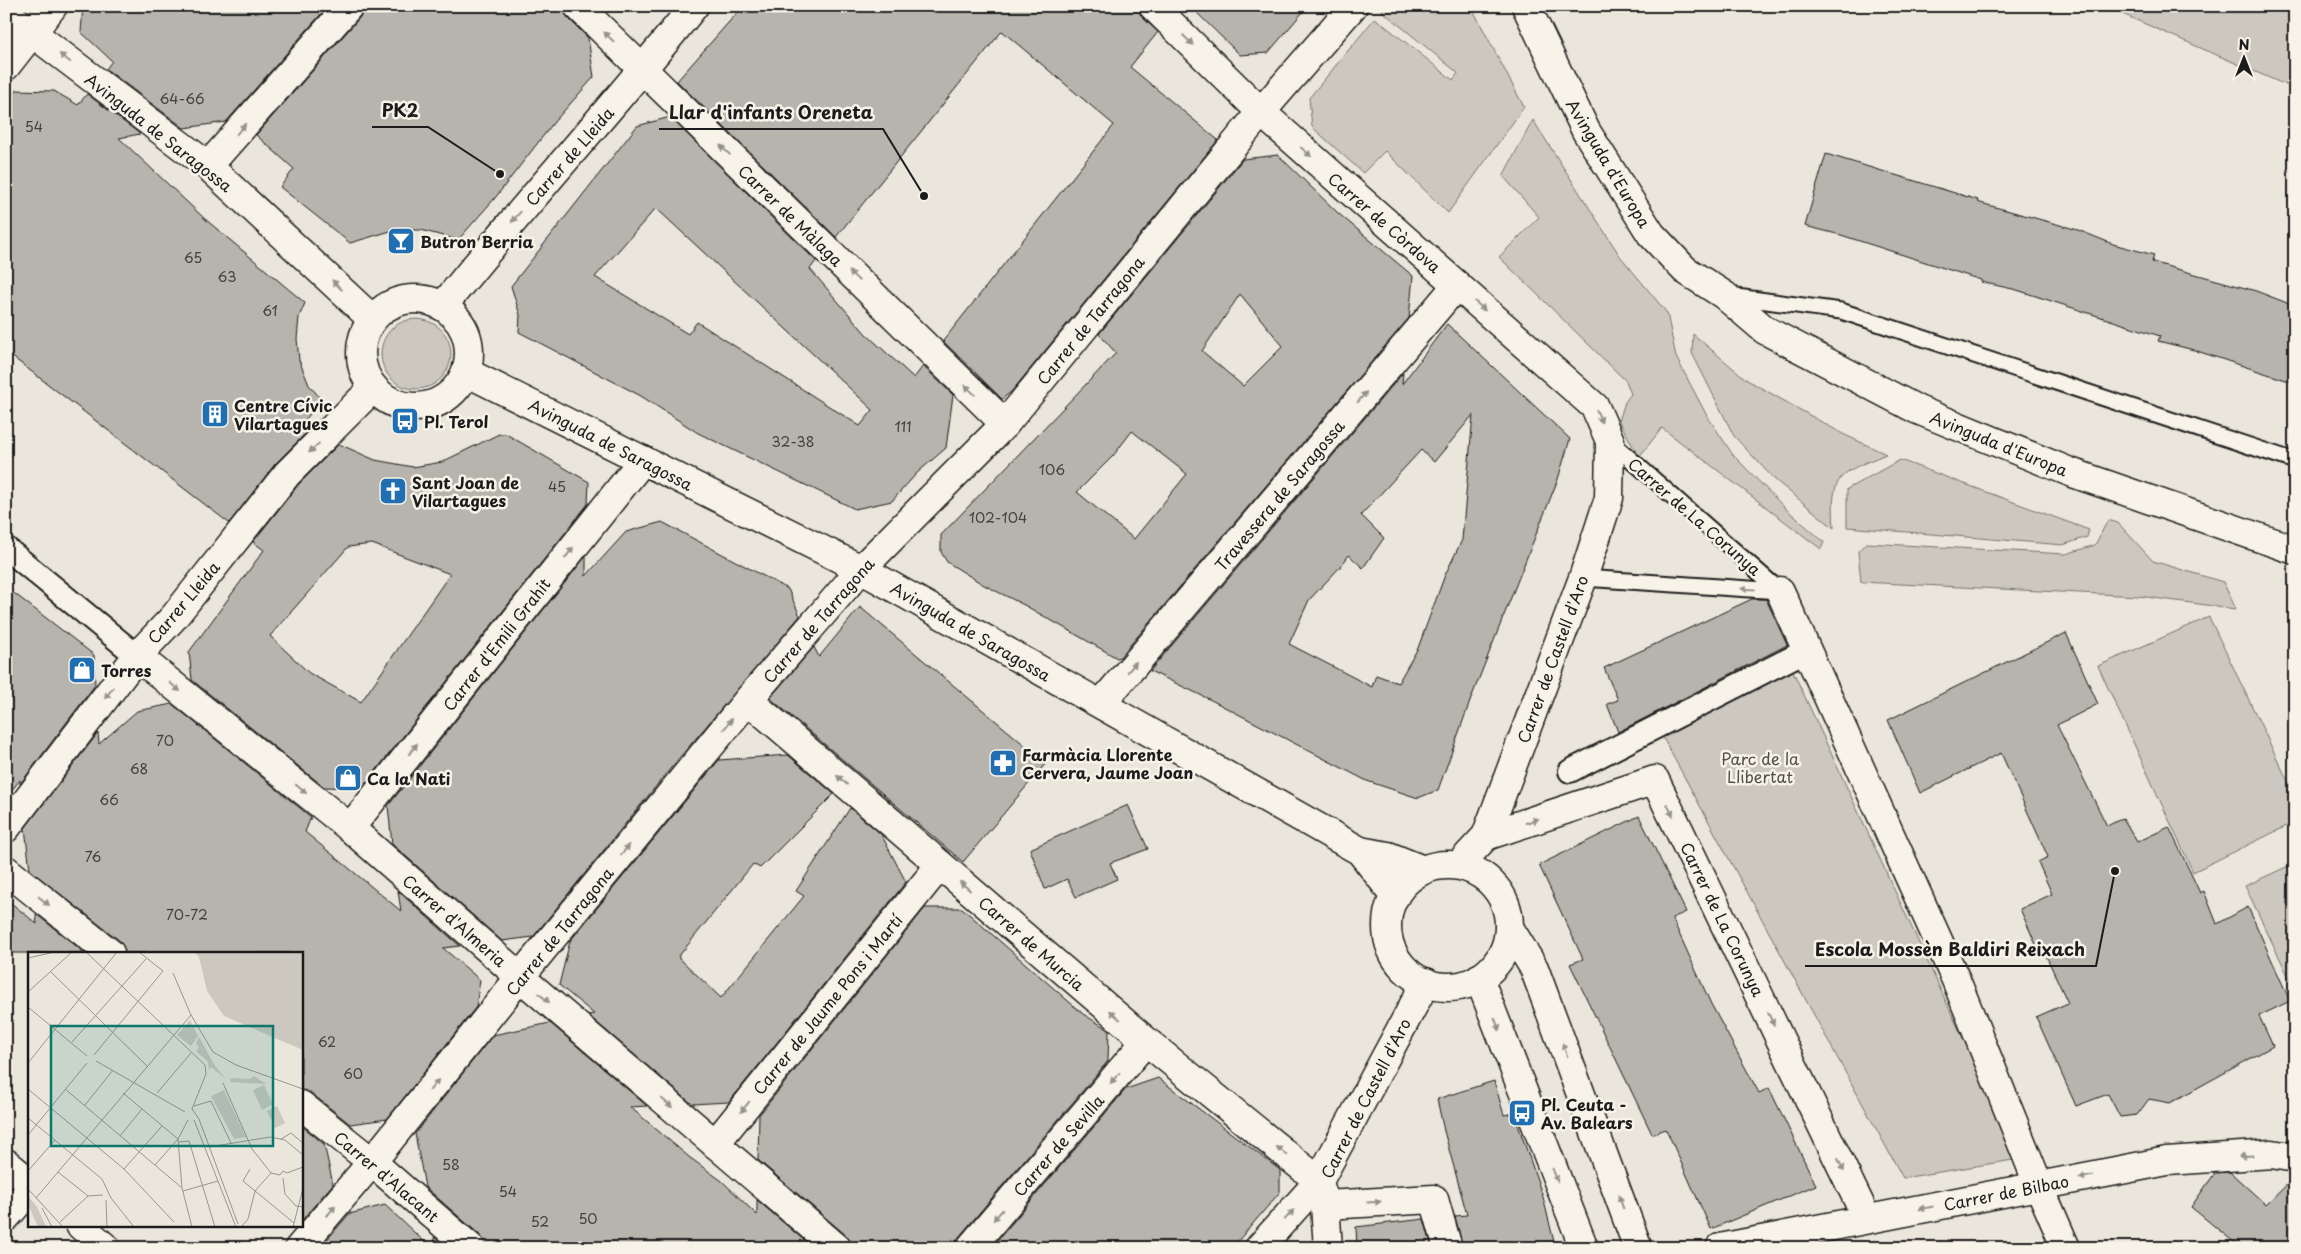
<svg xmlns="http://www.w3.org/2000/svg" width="2301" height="1254" font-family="'Playpen Sans',sans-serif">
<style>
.green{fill:#ccc8c0;stroke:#74726e}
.building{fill:#b6b4ac;stroke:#1c1c1c;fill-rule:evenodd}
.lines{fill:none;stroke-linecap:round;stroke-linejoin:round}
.service-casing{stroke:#1c1c1c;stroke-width:19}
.pedestrian-casing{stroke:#1c1c1c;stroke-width:26}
.minor-casing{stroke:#1c1c1c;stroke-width:31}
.tertiary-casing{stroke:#1c1c1c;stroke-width:31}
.service{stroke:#f7f3e8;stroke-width:15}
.pedestrian{stroke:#f7f3e8;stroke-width:22}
.minor{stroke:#f7f3e8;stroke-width:28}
.tertiary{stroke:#f7f3e8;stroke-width:28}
.oneway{fill:#94928c}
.labels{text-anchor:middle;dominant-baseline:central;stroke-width:5;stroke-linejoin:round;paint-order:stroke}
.number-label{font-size:14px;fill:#424240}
.street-label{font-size:16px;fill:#1c1c1c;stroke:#f7f3e8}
.poi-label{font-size:16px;font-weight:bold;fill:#1c1c1c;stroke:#f7f3e8;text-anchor:start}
.park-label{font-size:16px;fill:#51504d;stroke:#f7f3e8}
.inset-road{fill:none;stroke:#98958f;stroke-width:1}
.view{fill:#0f766e;fill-opacity:0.15;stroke:#0f766e;stroke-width:2.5}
.inset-edge{fill:none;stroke:#1c1c1c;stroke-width:2.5}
.leader{fill:none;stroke:#1c1c1c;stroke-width:2}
.callout-dot{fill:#1c1c1c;stroke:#f7f3e8;stroke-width:2}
.callout-label{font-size:18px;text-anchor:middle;font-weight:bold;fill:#1c1c1c;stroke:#f7f3e8;stroke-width:5;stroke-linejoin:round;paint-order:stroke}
</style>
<rect width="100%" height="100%" fill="#eae6dc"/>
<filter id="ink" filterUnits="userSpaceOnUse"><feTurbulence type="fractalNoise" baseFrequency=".02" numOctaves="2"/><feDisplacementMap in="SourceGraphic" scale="10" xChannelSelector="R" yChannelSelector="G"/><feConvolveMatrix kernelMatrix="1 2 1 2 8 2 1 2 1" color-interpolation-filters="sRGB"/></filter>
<g filter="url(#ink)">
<g class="green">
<path d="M1385 6H1471L1524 107 1448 213 1385 151 1363 173 1312 127 1309 98 1375 18 1453 80 1458 73 1382 11Z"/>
<path d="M2104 6H2295V89Z"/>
<path d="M1533 120 1620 256 1667 313 1676 357 1706 414 1733 455 1786 509 1824 542 1821 549 1662 428 1639 457 1619 421 1625 402 1631 394 1626 381 1499 257 1539 217 1503 176Z"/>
<circle cx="416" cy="354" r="35"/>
<path d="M1693 334 1747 380 1843 434 1886 454C1839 474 1830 473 1834 528L1774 479 1734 436 1692 353Z"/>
<path d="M1900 460 2089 530 2087 537 2063 545 1847 527V489Z"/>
<path d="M2108 520 2118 523 2153 561 2223 582 2236 609 2139 596 1861 582 1858 551 1866 543 2066 554 2095 545Z"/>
<path d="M2209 617 2295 796V822L2193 872 2098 666Z"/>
<path d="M1792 669 2019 1159 1903 1178 1662 736Z"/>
<path d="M2295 863V990L2245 886Z"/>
</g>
<g class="building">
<path d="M83 6H328L226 122 184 128 106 69 112 61 81 32Z"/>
<path d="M364 6H563L567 17 588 38 594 77 554 122 495 198 458 240 421 230H394L350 243 280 187 294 169 256 135 361 16Z"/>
<path d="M743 6H1138L1142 17 1158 32 1130 67 1218 140 1012 391 1002 399 943 341 1114 125 1002 31 836 237 677 81Z"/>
<path d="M1190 6H1308L1268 53 1240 55Z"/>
<path d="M16 90 54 91 78 105 87 94 140 134 119 138 205 219 305 303 299 317 297 339 299 360 309 385 322 400 299 427 308 431 275 464 229 523 6 352V102Z"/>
<path d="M670 117 816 261 810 269 866 334 914 378 923 366 953 395 946 448 917 473 892 501 855 509 698 433 641 396 519 332 520 315 511 286 637 126ZM656 208 873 410 860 426 697 322 688 334 595 277Z"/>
<path d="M1826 154 1978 200 1977 202 2078 230 2113 244 2154 255 2152 262 2256 291 2295 306V383L2194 350 2158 341 2160 336 2017 290 1981 282V280L1841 235 1805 226Z"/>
<path d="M1278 155 1339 214 1413 276 1409 318 1120 657 1117 658 1026 606 984 585 947 562 941 552V535L1116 353 1099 334 1243 159ZM1240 294 1283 346 1243 386 1202 351ZM1132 431 1187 474 1134 539 1077 492 1113 456Z"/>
<path d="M1447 324 1570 439 1558 479 1472 696 1438 790 1418 798 1367 781 1213 701 1150 671 1403 373 1402 384ZM1473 415 1462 540 1445 575 1418 648 1398 683 1376 675 1372 687 1289 644 1309 600 1341 566 1349 555 1363 568 1384 538 1361 515 1421 450 1434 462Z"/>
<path d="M499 434H506L589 482 588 504 362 788 324 787 192 680 189 652 264 550 253 542 299 484 339 444 375 460 413 467 442 462ZM372 544 450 574 361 702 309 673 270 636 348 547Z"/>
<path d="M662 522 788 589 800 616 675 763 533 937 502 941 392 844 388 806 586 556V576L626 532Z"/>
<path d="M6 587 94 655 95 685 20 784V780L6 797Z"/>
<path d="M1752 599H1766L1787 645 1618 732 1607 704 1618 700 1604 668Z"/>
<path d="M860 607 1046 763 963 862 770 698 814 647 819 657Z"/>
<path d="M2066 633 2098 704 2057 725 2107 826 2123 818 2137 842 2169 827 2200 893 2204 891 2217 924 2248 907 2290 1001 2259 1016 2273 1046 2170 1103 2149 1099 2137 1115 2120 1117 2108 1094 2076 1106 2036 1017 2068 1003 2042 947 2038 949 2020 909 2052 894 2038 862 2048 857 2001 753 1920 793 1888 720Z"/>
<path d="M172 704 311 817 305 832 401 911 398 891 460 946 443 948 480 980 476 1007 387 1119 350 1124 311 1093 301 1090V953H125L120 941 30 870 25 828 98 733 99 744 137 711Z"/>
<path d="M788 755 834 794 760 868 753 864 678 957 721 998 804 896 796 891 850 808 881 834 906 882 729 1102 692 1104 588 1015 594 1014 559 985 570 941 719 760Z"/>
<path d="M1128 805 1148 849 1110 863 1117 879 1076 897 1067 879 1045 889 1030 849Z"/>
<path d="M1639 816 1686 912 1672 918 1711 1004 1759 1093 1769 1088 1816 1185 1711 1229 1666 1129 1652 1134 1570 964 1583 959 1539 865Z"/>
<path d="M6 899 37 924 36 914 85 953H6Z"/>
<path d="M925 908H962L1083 1014 1109 1030 1108 1061 958 1238 955 1248H852L847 1236 758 1160 759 1115Z"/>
<path d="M550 1023 647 1106 630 1107 689 1157 722 1181 757 1215V1200L813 1248H486L481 1236 425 1187 415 1134 493 1035Z"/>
<path d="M1158 1078 1280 1170V1192L1232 1248H991L1126 1089Z"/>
<path d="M1494 1081 1504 1115 1514 1113 1543 1197 1554 1242 1536 1248H1463L1455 1216 1467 1215 1444 1131 1437 1099Z"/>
<path d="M301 1125 324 1144 333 1184 301 1221Z"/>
<path d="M2230 1172 2266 1205 2295 1177V1248H2241L2191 1207 2215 1173Z"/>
<path d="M385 1205 431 1248H320L349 1214Z"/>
<path d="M1424 1219 1432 1248H1357L1356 1227Z"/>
<path d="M434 1237 447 1248H436Z"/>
</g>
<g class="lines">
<g class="service-casing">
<g id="service">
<path d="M1729 296 1841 311 2295 461"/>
<path d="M1583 578 1780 591 1610 441"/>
</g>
</g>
<g class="pedestrian-casing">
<g id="pedestrian">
<path d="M6 548 137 656"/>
<path d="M1570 771 1807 650"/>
</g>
</g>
<g class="minor-casing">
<g id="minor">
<path d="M578 6 1005 424"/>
<path d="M1153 6 1261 112 1595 407 1610 441 1609 498 1583 578 1486 836 1459 865"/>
<path d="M6 13 208 166 372 319"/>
<path d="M6 66 53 6"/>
<path d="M208 166 349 6"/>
<circle cx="415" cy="353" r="54"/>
<path d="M443 306C524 204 613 108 694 6"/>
<path d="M466 372 861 569 1360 851 1395 896"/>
<path d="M1780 591 1956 980 2039 1186 2066 1248"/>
<path d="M137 656 350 828 520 977 837 1248"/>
<path d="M748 700 1146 1041 1319 1181 1259 1248"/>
<path d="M1101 704 1457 285"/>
<path d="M6 828 137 656 174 617 287 474 373 388"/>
<path d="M350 828 643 460"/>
<path d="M1486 836 1655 780 1867 1219"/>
<path d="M1360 851 1388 856 1423 870"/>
<circle cx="1448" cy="926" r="61"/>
<path d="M6 870 110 953"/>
<path d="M1510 929 1534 968 1638 1248"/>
<path d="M1479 978 1584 1248"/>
<path d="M301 1105 372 1162 471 1248"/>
<path d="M715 1144 940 865"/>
<path d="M6 1163 29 1182"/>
<path d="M1325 1205 1434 1199 1448 1248"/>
<path d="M6 1217 29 1191"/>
<path d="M80 1225 106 1248"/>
<path d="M299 1248 372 1162 520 977 748 700 861 569 1005 424 1261 112 1353 6"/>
<path d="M970 1248 1146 1041"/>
<path d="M1328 1248 1325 1205 1319 1181 1426 982"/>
<path d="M1720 1248 2167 1161 2272 1154 2295 1158"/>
</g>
</g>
<g class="tertiary-casing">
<path id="tertiary" d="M1526 6 1586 131 1651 234 1685 270 1724 295 1765 330 1918 410 2070 472 2295 550"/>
</g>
<use href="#service" class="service"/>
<use href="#pedestrian" class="pedestrian"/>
<use href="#minor" class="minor"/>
<use href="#tertiary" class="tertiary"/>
</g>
<defs><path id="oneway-solid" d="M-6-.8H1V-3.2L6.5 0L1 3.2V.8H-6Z" transform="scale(1.25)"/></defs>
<g class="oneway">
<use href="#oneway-solid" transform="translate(609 37) rotate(-135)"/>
<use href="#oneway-solid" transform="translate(1188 40) rotate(44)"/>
<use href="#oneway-solid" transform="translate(65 58) rotate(-143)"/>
<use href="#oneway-solid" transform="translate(241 129) rotate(-49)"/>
<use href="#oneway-solid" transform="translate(725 150) rotate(-136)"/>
<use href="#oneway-solid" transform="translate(1306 152) rotate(41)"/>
<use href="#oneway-solid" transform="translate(516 217) rotate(131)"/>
<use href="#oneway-solid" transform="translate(854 276) rotate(-136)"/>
<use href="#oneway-solid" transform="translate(337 285) rotate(-136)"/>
<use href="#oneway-solid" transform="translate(1480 306) rotate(42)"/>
<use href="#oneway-solid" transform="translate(970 390) rotate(-136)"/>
<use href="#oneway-solid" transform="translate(1362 397) rotate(-50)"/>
<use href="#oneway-solid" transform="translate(1599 416) rotate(66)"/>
<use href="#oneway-solid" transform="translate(314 448) rotate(137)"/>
<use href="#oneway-solid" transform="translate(569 553) rotate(-52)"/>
<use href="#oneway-solid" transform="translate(1748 589) rotate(-176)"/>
<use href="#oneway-solid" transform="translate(1132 667) rotate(-50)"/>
<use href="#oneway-solid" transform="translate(175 687) rotate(39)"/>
<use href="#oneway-solid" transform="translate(109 693) rotate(127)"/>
<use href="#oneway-solid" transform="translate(728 724) rotate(-51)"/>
<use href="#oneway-solid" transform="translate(413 749) rotate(-52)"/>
<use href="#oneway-solid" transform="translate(842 780) rotate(-139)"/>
<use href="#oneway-solid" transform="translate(301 789) rotate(39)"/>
<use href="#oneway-solid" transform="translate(1670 810) rotate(64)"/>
<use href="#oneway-solid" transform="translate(1532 821) rotate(-18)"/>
<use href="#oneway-solid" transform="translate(625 850) rotate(-51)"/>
<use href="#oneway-solid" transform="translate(965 886) rotate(-139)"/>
<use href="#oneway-solid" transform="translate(44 901) rotate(39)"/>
<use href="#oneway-solid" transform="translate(544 998) rotate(40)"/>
<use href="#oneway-solid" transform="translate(1115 1015) rotate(-139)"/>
<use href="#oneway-solid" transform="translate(1771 1019) rotate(64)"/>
<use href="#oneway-solid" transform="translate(1497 1024) rotate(69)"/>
<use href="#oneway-solid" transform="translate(1565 1050) rotate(-110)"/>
<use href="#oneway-solid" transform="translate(1115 1078) rotate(131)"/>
<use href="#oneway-solid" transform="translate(434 1085) rotate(-51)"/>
<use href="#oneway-solid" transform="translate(667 1103) rotate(40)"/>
<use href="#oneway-solid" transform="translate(745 1107) rotate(129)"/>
<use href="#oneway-solid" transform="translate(1282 1151) rotate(-141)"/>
<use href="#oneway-solid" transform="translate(2246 1156) rotate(176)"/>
<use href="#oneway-solid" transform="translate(1841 1165) rotate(64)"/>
<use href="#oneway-solid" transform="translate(1555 1175) rotate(69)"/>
<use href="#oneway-solid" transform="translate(2086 1177) rotate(169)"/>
<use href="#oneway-solid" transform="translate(1374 1202) rotate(-3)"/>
<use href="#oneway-solid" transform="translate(1621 1202) rotate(-110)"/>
<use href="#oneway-solid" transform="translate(1926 1208) rotate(169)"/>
<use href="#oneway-solid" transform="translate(331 1211) rotate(-50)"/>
<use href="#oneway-solid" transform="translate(998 1215) rotate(131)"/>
<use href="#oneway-solid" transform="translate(1289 1215) rotate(-48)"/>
</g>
</g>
<defs>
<g id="bar-square" transform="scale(1.4375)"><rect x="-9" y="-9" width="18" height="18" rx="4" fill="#1f6fb2" stroke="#f7f3e8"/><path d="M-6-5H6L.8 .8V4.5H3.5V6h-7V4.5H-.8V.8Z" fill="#fff"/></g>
<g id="building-square" transform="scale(1.4375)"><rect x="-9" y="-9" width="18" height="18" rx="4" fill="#1f6fb2" stroke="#f7f3e8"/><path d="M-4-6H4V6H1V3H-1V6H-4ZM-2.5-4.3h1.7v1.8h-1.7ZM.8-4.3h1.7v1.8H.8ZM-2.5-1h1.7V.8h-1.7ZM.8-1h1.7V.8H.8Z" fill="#fff"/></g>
<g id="bus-square" transform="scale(1.4375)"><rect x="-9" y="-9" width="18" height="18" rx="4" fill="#1f6fb2" stroke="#f7f3e8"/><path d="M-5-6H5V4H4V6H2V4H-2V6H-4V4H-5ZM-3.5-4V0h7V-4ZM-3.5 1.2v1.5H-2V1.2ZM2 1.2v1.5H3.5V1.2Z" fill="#fff"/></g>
<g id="church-square" transform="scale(1.4375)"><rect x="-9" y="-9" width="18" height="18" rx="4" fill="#1f6fb2" stroke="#f7f3e8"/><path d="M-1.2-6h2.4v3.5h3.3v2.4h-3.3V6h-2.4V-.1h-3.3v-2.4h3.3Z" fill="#fff"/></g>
<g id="shop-square" transform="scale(1.4375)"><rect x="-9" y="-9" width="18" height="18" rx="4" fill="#1f6fb2" stroke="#f7f3e8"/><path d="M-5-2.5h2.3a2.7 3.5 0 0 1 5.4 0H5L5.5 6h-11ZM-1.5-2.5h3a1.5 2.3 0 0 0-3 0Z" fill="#fff"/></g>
<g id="pharmacy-square" transform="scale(1.4375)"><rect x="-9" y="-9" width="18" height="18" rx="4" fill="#1f6fb2" stroke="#f7f3e8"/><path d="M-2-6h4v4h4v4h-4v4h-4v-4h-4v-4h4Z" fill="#fff"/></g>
</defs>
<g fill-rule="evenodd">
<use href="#bar-square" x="401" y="241"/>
<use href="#building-square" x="215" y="414"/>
<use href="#bus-square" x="405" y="421"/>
<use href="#church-square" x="393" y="491"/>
<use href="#shop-square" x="82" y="670"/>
<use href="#pharmacy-square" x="1003" y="763"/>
<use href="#shop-square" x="348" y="778"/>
<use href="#bus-square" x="1522" y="1113"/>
</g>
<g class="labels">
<g class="number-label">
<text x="182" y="98">64-66</text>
<text x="34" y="126">54</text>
<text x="193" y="257">65</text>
<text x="227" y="276">63</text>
<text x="270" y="310">61</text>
<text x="903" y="426">111</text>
<text x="793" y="441">32-38</text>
<text x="1052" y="469">106</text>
<text x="557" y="486">45</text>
<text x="998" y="517">102-104</text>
<text x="165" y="740">70</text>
<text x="139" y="768">68</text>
<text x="109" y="799">66</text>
<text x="93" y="856">76</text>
<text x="187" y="914">70-72</text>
<text x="327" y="1041">62</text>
<text x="353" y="1073">60</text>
<text x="451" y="1164">58</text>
<text x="508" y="1191">54</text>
<text x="588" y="1218">50</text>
<text x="540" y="1221">52</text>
</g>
<g class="street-label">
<text transform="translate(159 132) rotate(38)">Avinguda de Saragossa</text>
<text transform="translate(569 156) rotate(-49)">Carrer de Lleida</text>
<text transform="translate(1609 163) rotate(59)">Avinguda d'Europa</text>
<text transform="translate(791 215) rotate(44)">Carrer de Màlaga</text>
<text transform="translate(1385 222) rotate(41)">Carrer de Còrdova</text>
<text transform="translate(1090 320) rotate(-51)">Carrer de Tarragona</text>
<text transform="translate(1999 443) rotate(22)">Avinguda d'Europa</text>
<text transform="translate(611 444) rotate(27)">Avinguda de Saragossa</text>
<text transform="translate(1279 495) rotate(-50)">Travessera de Saragossa</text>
<text transform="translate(1695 516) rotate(41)">Carrer de La Corunya</text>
<text transform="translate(183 602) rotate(-50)">Carrer Lleida</text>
<text transform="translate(818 620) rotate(-49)">Carrer de Tarragona</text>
<text transform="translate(971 631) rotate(30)">Avinguda de Saragossa</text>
<text transform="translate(496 644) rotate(-52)">Carrer d'Emili Grahit</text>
<text transform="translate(1552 659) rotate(-70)">Carrer de Castell d'Aro</text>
<text transform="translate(1723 919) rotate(64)">Carrer de La Corunya</text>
<text transform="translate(455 920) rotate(41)">Carrer d'Almeria</text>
<text transform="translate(559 931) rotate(-51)">Carrer de Tarragona</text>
<text transform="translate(1032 943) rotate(41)">Carrer de Murcia</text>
<text transform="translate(827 1004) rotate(-51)">Carrer de Jaume Pons i Martí</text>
<text transform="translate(1365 1098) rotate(-63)">Carrer de Castell d'Aro</text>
<text transform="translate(1058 1145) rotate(-49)">Carrer de Sevilla</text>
<text transform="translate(387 1176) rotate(40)">Carrer d'Alacant</text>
<text transform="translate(2006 1192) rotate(-11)">Carrer de Bilbao</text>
</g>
<g class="poi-label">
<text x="420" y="241">Butron Berria</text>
<text x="234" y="405">Centre Cívic<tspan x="234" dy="18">Vilartagues</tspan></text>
<text x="424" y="421">Pl. Terol</text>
<text x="412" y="482">Sant Joan de<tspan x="412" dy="18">Vilartagues</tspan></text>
<text x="101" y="670">Torres</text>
<text x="1022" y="754">Farmàcia Llorente<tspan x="1022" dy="18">Cervera, Jaume Joan</tspan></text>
<text x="367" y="778">Ca la Nati</text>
<text x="1541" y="1104">Pl. Ceuta -<tspan x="1541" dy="18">Av. Balears</tspan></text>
</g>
<g class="park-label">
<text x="1760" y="758">Parc de la<tspan x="1760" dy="18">Llibertat</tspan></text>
</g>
</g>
<g transform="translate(28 952)">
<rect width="275" height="275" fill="#eae6dc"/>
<path d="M166 0H275V98L196 64 179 39 171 5ZM162 68 170 84 163 94 149 83 156 75 163 81 156 75ZM171 85 187 114 198 127 183 115 181 118 180 110 168 99 171 95 168 91ZM226 124 238 132 202 130 203 126 222 127ZM236 133 245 152 234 158 225 138ZM196 138 218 185 206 187 183 144ZM249 154 257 171 247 176 239 159ZM0 244 9 255 18 274 10 275 0 252Z" fill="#ccc8c0"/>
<path class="inset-road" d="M58 0 177 113 178 122 164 157M111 0 135 19M0 6 27 0M23 20 120 115M145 21 163 63 185 100 208 113 275 137M0 40 44 0M0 55 59 104M44 90 118 7M66 103 135 19M68 109 157 160M0 111 89 0M195 131 224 197 243 221M0 137 96 217 146 270M37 137 154 236M95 141 150 187 127 213M129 141 163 101M57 153 85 118M166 154 183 149 203 191M164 157 171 167 210 272M0 166 74 227 83 246M160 168 150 187 154 236 164 275M166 168 208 275M0 183 59 111M92 184 114 157M253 187 263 181 275 191M151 190 161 189 187 275M181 195 242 185 257 188 275 203M96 217 134 174M222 217 215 229 266 271M0 219 27 188M30 220 60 244M252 223 255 219 259 221 275 215M255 226 257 242 268 254 275 255M0 237 35 275M155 239 190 229M8 246 163 63M83 246 106 275M78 248 79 275M14 256 24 275M32 270 60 244 75 243M214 274 220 267 227 239 243 221 252 223M265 275 275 236"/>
<path class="view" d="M23 74H245V194H23Z"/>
<rect width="275" height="275" class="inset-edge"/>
</g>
<path class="leader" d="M500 174L428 127H372M924 196L883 129H659M2115 871L2096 966H1805"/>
<g class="callout-dot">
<circle cx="500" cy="174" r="5"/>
<circle cx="924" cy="196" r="5"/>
<circle cx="2115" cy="871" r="5"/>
</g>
<g class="callout-label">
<text x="400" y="117">PK2</text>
<text x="771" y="119">Llar d'infants Oreneta</text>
<text x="1950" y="956">Escola Mossèn Baldiri Reixach</text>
</g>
<rect width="2301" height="1254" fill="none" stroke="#f7f3e8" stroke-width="25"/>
<rect x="12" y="12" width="2276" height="1229" fill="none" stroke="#1c1c1c" stroke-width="2" filter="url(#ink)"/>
<g transform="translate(2244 58)" stroke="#f7f3e8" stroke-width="4" paint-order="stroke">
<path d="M0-4L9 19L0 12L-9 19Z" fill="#1c1c1c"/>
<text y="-8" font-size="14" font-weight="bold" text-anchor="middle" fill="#1c1c1c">N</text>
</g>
</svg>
